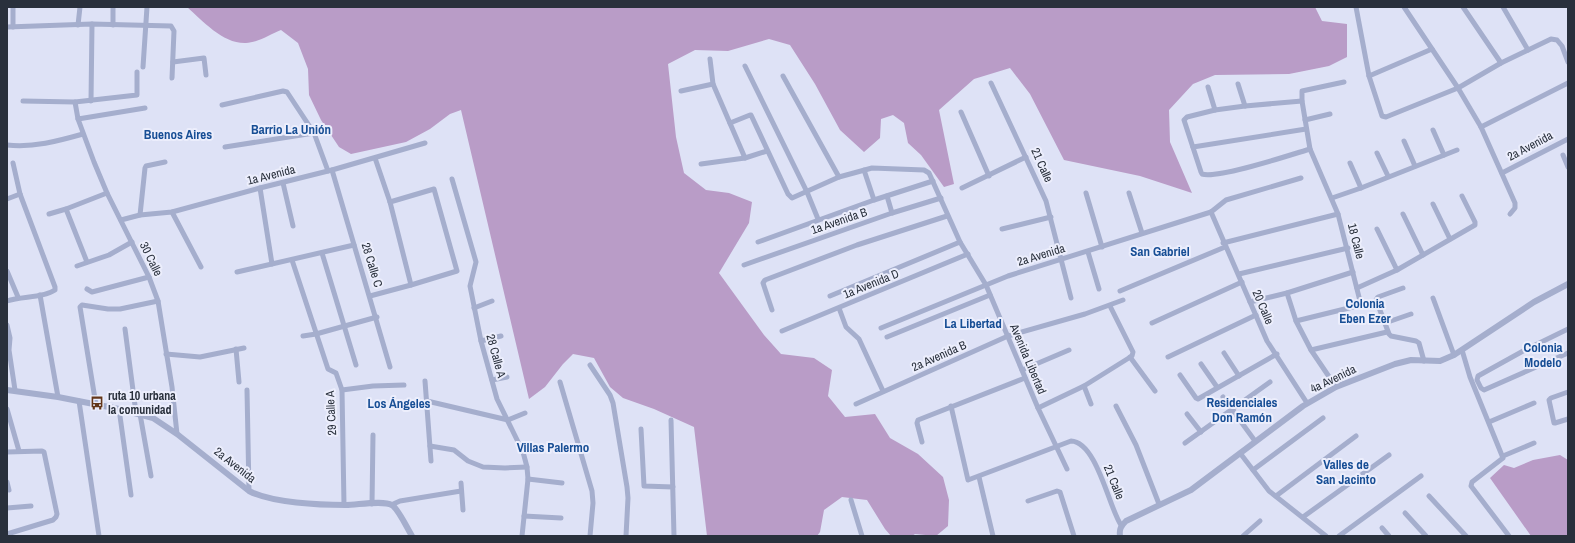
<svg xmlns="http://www.w3.org/2000/svg" width="1575" height="543" font-family="'Archivo Narrow',sans-serif">
<style>
.green{fill:#b99cc7}
.lines{fill:none;stroke-linecap:round;stroke-linejoin:round}
.minor{stroke:#a5aecd;stroke-width:5}
.tertiary{stroke:#a5aecd;stroke-width:6}
.labels{text-anchor:middle;dominant-baseline:central;stroke-width:4;stroke-linejoin:round;paint-order:stroke}
.street-label{font-size:12px;fill:#29303c;stroke:#eceefc}
.poi-label{font-size:12px;font-weight:bold;fill:#29303c;stroke:#eceefc;text-anchor:start}
.neighbourhood-label{font-size:13px;font-weight:bold;fill:#174e95;stroke:#eceefc}
</style>
<rect width="100%" height="100%" fill="#dee2f6"/>
<g class="green">
<path d="M187 7H1315L1322 21 1347 24V57L1329 66 1289 74 1215 75 1193 84 1169 110 1170 142 1192 193 1140 176 1064 160 1030 94 1010 68 974 79 939 110 954 184 944 187 921 155 908 143 904 123 893 115 881 119 880 138 864 152 840 130 815 84 790 45 769 39 728 51 695 50 668 64 676 137 684 173 706 190 729 193 752 202 749 223 719 273 764 335 781 354 814 358 832 370 828 396 845 417 875 414 890 438 918 454 943 477 949 500 948 526 936 536 915 534 912 536H891L885 529 867 500 842 497 824 510 820 532 817 536H707L694 427 654 409 623 398 610 387 594 358 573 354 563 364 545 387 529 399 461 110 450 114 430 129 406 142 351 154 339 147 321 120 309 95 308 69 298 43 281 30C271 34 257 43 246 43 223 44 203 21 187 7Z"/>
<path d="M1560 455 1568 460V536H1531L1490 478 1504 465 1514 468 1533 460Z"/>
</g>
<g class="lines">
<g class="minor">
<path d="M13 7V27"/>
<path d="M113 7V25"/>
<path d="M1356 7 1369 76 1382 116 1386 117 1458 88 1501 63 1551 39 1557 40 1562 46 1568 62"/>
<path d="M1404 7 1458 88 1481 127 1515 203V208L1510 214"/>
<path d="M1463 7 1501 63"/>
<path d="M1503 7 1528 50"/>
<path d="M78 25 80 7"/>
<path d="M7 27 92 24 171 26 174 31 172 78"/>
<path d="M710 59 713 84"/>
<path d="M173 62 204 58 206 75"/>
<path d="M745 66 807 192 818 219"/>
<path d="M143 67 147 7"/>
<path d="M783 76 839 177"/>
<path d="M1369 76 1432 49"/>
<path d="M1344 82 1302 91V101L1310 149 1338 214 1361 305 1374 303 1378 305 1389 334 1391 336 1416 341 1419 343 1424 361"/>
<path d="M991 83 1046 201 1071 298"/>
<path d="M1238 84 1245 106"/>
<path d="M1208 87 1215 110"/>
<path d="M681 91 713 84 745 158"/>
<path d="M23 101 75 102 137 95V72"/>
<path d="M91 101 92 24"/>
<path d="M1302 101 1245 106 1215 110 1187 117 1184 120 1201 172 1202 174C1218 179 1290 155 1310 149"/>
<path d="M75 102 78 119 94 162 107 193 149 277 158 301 172 387 177 434"/>
<path d="M222 105 283 91 287 92 314 133 328 171"/>
<path d="M961 112 989 176"/>
<path d="M78 119 145 108"/>
<path d="M1305 120 1330 114"/>
<path d="M730 123 750 115H751L788 194 792 198 839 177 872 168 924 170 929 173 960 242 986 285 1038 408 1067 469"/>
<path d="M1481 127 1568 83"/>
<path d="M1433 130 1444 155"/>
<path d="M1404 141 1415 166"/>
<path d="M7 145C33 148 58 141 83 134"/>
<path d="M225 147 314 133"/>
<path d="M1193 147 1306 129"/>
<path d="M1377 153 1388 176"/>
<path d="M1563 155 1568 167"/>
<path d="M375 158 390 202 411 285"/>
<path d="M1350 163 1361 188"/>
<path d="M701 164 745 158 767 151"/>
<path d="M332 170 390 367"/>
<path d="M864 170 874 200"/>
<path d="M1502 173 1568 139"/>
<path d="M452 179 476 262 470 286 481 341 497 399 523 452 527 467 528 479 522 536"/>
<path d="M283 183 293 226"/>
<path d="M260 188 272 264"/>
<path d="M962 188 1026 157"/>
<path d="M1086 193 1102 247"/>
<path d="M1129 193 1142 233"/>
<path d="M887 196 892 213"/>
<path d="M1332 198 1361 188 1457 150"/>
<path d="M7 199 20 194"/>
<path d="M1433 204 1450 239"/>
<path d="M66 209 87 262"/>
<path d="M172 212 201 267"/>
<path d="M1211 212 1267 341 1307 403"/>
<path d="M1211 212 1226 200 1301 178"/>
<path d="M49 214 66 209 107 193"/>
<path d="M1403 214 1423 255"/>
<path d="M140 215 145 168 146 166 165 162"/>
<path d="M121 220 140 215 172 212 260 188 332 170 425 143"/>
<path d="M1002 229 1051 217"/>
<path d="M1377 229 1397 270"/>
<path d="M758 242 874 200 933 181"/>
<path d="M1223 243 1338 214"/>
<path d="M1088 252 1099 289"/>
<path d="M322 253 356 365"/>
<path d="M292 260 328 369 336 373 342 390 344 505"/>
<path d="M744 265 892 213 941 198"/>
<path d="M77 266 109 255 132 242"/>
<path d="M7 271 18 297"/>
<path d="M237 272 354 245"/>
<path d="M1239 274 1348 248"/>
<path d="M1357 288 1397 270 1475 225V222L1462 196"/>
<path d="M87 289 92 292 149 277"/>
<path d="M1120 291 1225 247"/>
<path d="M1287 293 1296 321 1311 350 1336 387"/>
<path d="M40 295 58 397"/>
<path d="M370 296 411 285 457 271 434 189 390 202"/>
<path d="M830 296 960 242"/>
<path d="M1433 298 1454 355"/>
<path d="M7 301C22 296 43 298 55 290V287L20 194 13 163"/>
<path d="M1250 302 1287 293 1353 272"/>
<path d="M1374 303 1378 297 1403 288"/>
<path d="M474 308 492 301"/>
<path d="M839 308 846 327 859 339 883 391"/>
<path d="M772 310 763 283 765 280 857 245 947 216"/>
<path d="M1296 321 1361 305"/>
<path d="M1152 323 1242 282"/>
<path d="M1385 323 1411 314"/>
<path d="M7 325 10 338 9 350 15 390"/>
<path d="M881 328 1008 276 1211 212"/>
<path d="M125 329 136 413"/>
<path d="M1568 329 1525 350 1478 376 1477 380 1481 388 1484 390 1568 353"/>
<path d="M782 331 968 254"/>
<path d="M303 336 316 334 377 317"/>
<path d="M887 337 990 295"/>
<path d="M481 341 501 336"/>
<path d="M236 349 239 382"/>
<path d="M1311 350 1387 332"/>
<path d="M1462 350 1470 377 1503 458 1472 482 1471 486 1509 536"/>
<path d="M1224 353 1239 376"/>
<path d="M166 354 200 357 244 348"/>
<path d="M1130 357 1155 391"/>
<path d="M1168 357 1256 315"/>
<path d="M1201 364 1217 387"/>
<path d="M590 365 610 395 613 403 627 487 628 498 626 536"/>
<path d="M1022 370 1069 350"/>
<path d="M1180 375 1196 398 1198 399 1277 354"/>
<path d="M492 380 507 377"/>
<path d="M425 381 431 461"/>
<path d="M560 382 592 491 593 503 590 536"/>
<path d="M1084 386 1091 404"/>
<path d="M247 390 249 491"/>
<path d="M342 390 373 386 404 385"/>
<path d="M1568 392 1551 398 1549 400 1554 423H1555L1568 419"/>
<path d="M1223 397 1255 441"/>
<path d="M79 401 99 536"/>
<path d="M427 401 508 420 525 413"/>
<path d="M856 404 1008 336 1085 314 1123 300"/>
<path d="M96 405 80 307 82 305 108 309H120L158 301"/>
<path d="M951 406 968 480 1071 441C1097 442 1109 508 1121 525"/>
<path d="M1116 406 1136 445 1159 504"/>
<path d="M1038 408 1084 386 1132 356 1133 352 1110 306"/>
<path d="M7 409 19 451"/>
<path d="M119 409 131 495"/>
<path d="M140 414 151 476"/>
<path d="M1187 414 1201 432"/>
<path d="M671 420 674 536"/>
<path d="M1489 422 1534 403"/>
<path d="M641 429 644 486 673 487"/>
<path d="M922 442 917 423 918 420 1025 378"/>
<path d="M1185 443 1270 382"/>
<path d="M430 446 454 450 468 461 483 467 505 468 527 467"/>
<path d="M7 452 42 451 44 452 57 514 56 517 53 520 7 534"/>
<path d="M523 452 539 447"/>
<path d="M1240 453 1269 491 1326 536"/>
<path d="M1503 456 1534 443"/>
<path d="M1253 470 1323 418"/>
<path d="M979 477 993 536"/>
<path d="M528 479 562 483"/>
<path d="M7 482 9 490"/>
<path d="M461 483 463 510"/>
<path d="M1276 496 1356 436"/>
<path d="M1429 496 1466 536"/>
<path d="M851 500 862 536"/>
<path d="M1028 501 1057 491 1060 492 1074 536"/>
<path d="M372 504 373 435"/>
<path d="M391 505 400 501 461 491"/>
<path d="M7 508 31 506"/>
<path d="M1405 513 1426 536"/>
<path d="M524 516 561 518"/>
<path d="M1303 517 1389 455"/>
<path d="M1382 528 1389 536"/>
<path d="M1243 536 1260 521"/>
<path d="M1339 536 1421 476"/>
</g>
<g class="tertiary">
<path d="M7 390 58 397 119 409 153 418 177 434 249 491C272 503 320 505 346 505 357 505 383 500 392 505 399 510 407 528 412 536"/>
<path d="M1120 536C1119 529 1121 526 1126 521L1191 490 1303 406 1336 387 1395 364 1411 360 1440 361 1454 355 1534 302 1568 284"/>
</g>
</g>
<defs>
<g id="bus-bare" transform="scale(1.08)"><path d="M-5-6H5V4H4V6H2V4H-2V6H-4V4H-5ZM-3.5-4V0h7V-4ZM-3.5 1.2v1.5H-2V1.2ZM2 1.2v1.5H3.5V1.2Z" fill="#633619" stroke="#eceefc" stroke-width="2.5" paint-order="stroke"/></g>
</defs>
<g fill-rule="evenodd">
<use href="#bus-bare" x="97" y="403"/>
</g>
<g class="labels">
<g class="street-label">
<text transform="translate(1530 146) rotate(-28)">2a Avenida</text>
<text transform="translate(1042 165) rotate(66)">21 Calle</text>
<text transform="translate(271 175) rotate(-14)">1a Avenida</text>
<text transform="translate(839 221) rotate(-19)">1a Avenida B</text>
<text transform="translate(1356 241) rotate(76)">18 Calle</text>
<text transform="translate(1041 255) rotate(-17)">2a Avenida</text>
<text transform="translate(151 259) rotate(64)">30 Calle</text>
<text transform="translate(372 265) rotate(73)">28 Calle C</text>
<text transform="translate(871 284) rotate(-22)">1a Avenida D</text>
<text transform="translate(1263 307) rotate(67)">20 Calle</text>
<text transform="translate(496 356) rotate(75)">28 Calle A</text>
<text transform="translate(939 356) rotate(-24)">2a Avenida B</text>
<text transform="translate(1028 359) rotate(67)">Avenida Libertad</text>
<text transform="translate(1333 379) rotate(-26)">4a Avenida</text>
<text transform="translate(331 413) rotate(-93)">29 Calle A</text>
<text transform="translate(235 465) rotate(38)">2a Avenida</text>
<text transform="translate(1114 482) rotate(68)">21 Calle</text>
</g>
<g class="poi-label">
<text x="108" y="396">ruta 10 urbana<tspan x="108" dy="14">la comunidad</tspan></text>
</g>
<g class="neighbourhood-label">
<text x="291" y="129">Barrio La Unión</text>
<text x="178" y="134">Buenos Aires</text>
<text x="1160" y="251">San Gabriel</text>
<text x="1365" y="303">Colonia<tspan x="1365" dy="15">Eben Ezer</tspan></text>
<text x="973" y="323">La Libertad</text>
<text x="1543" y="347">Colonia<tspan x="1543" dy="15">Modelo</tspan></text>
<text x="1242" y="402">Residenciales<tspan x="1242" dy="15">Don Ramón</tspan></text>
<text x="399" y="403">Los Ángeles</text>
<text x="553" y="447">Villas Palermo</text>
<text x="1346" y="464">Valles de<tspan x="1346" dy="15">San Jacinto</tspan></text>
</g>
</g>
<rect width="1575" height="543" fill="none" stroke="#29303c" stroke-width="16"/>
</svg>
